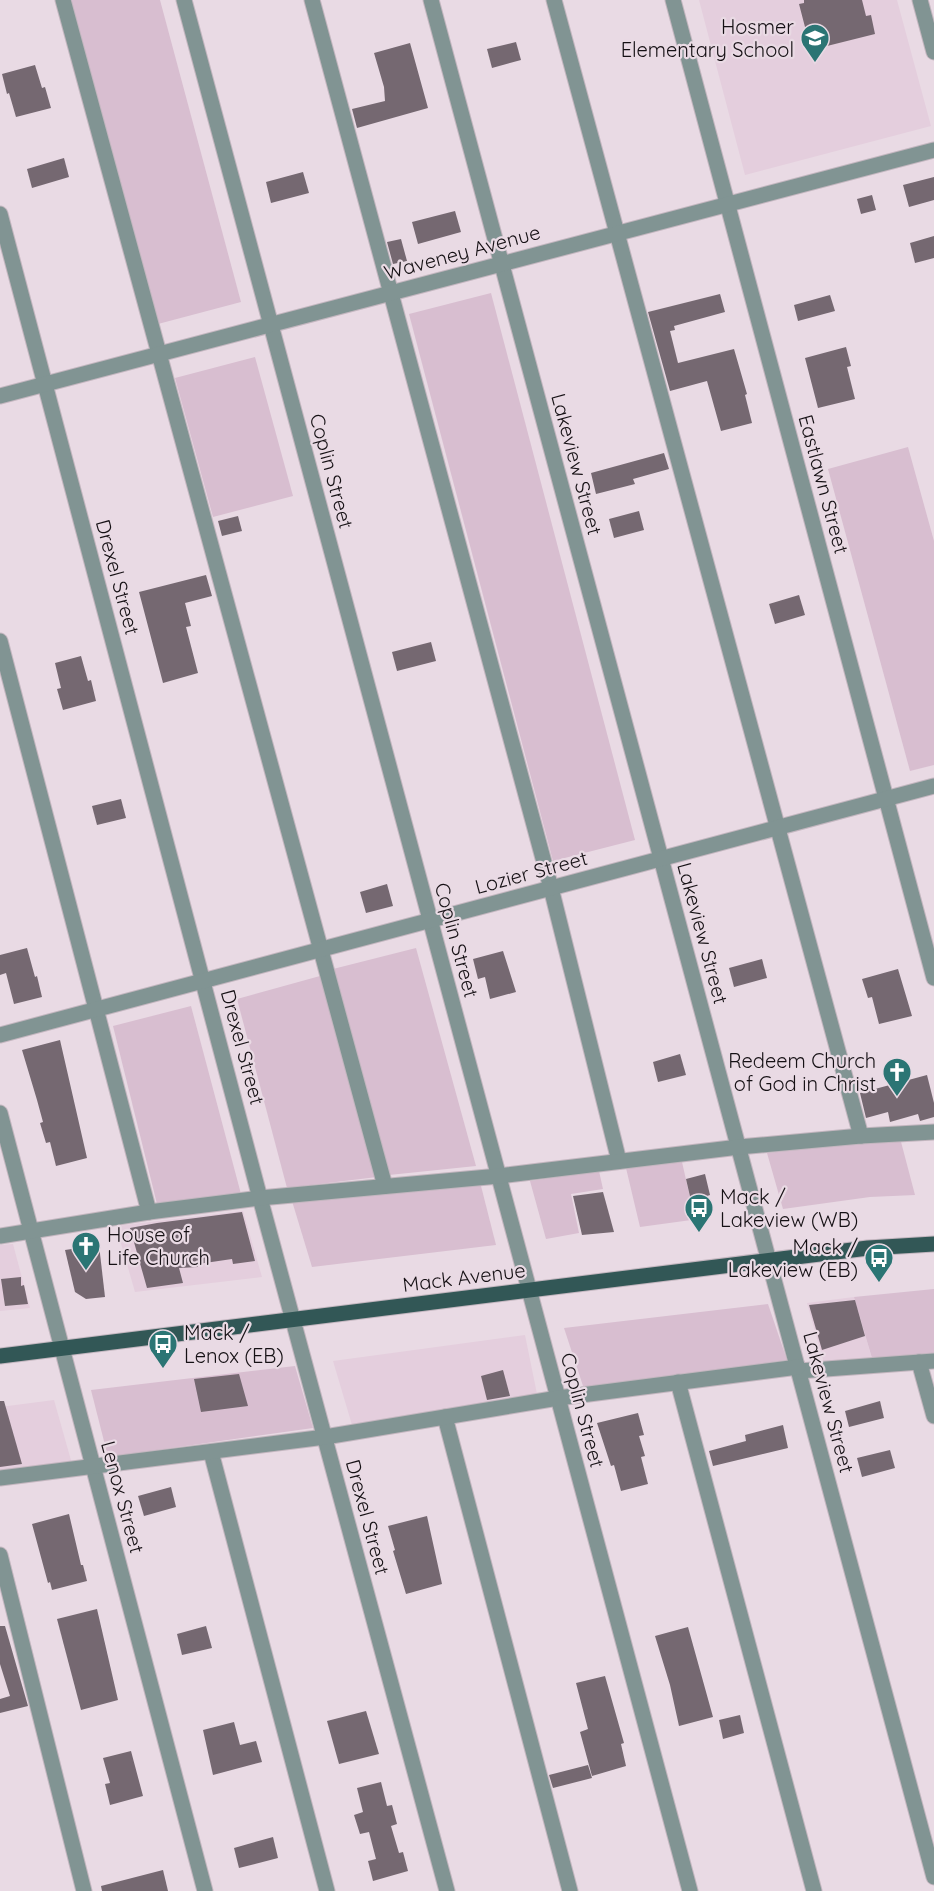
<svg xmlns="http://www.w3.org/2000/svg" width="934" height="1891" font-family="Quicksand,sans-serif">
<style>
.built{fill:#e4cedd}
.green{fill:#d8bed0}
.building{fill:#756871}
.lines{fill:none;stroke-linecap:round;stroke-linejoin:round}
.minor-casing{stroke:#c3b6bf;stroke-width:17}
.major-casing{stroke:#c3b6bf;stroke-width:17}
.minor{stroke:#819493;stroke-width:15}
.major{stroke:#325756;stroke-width:15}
.labels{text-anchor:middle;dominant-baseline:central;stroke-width:4.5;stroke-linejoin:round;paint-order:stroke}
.poi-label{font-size:20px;fill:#151014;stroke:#e9dae4;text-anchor:end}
.street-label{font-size:20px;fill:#151014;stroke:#e9dae4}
</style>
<rect width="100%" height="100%" fill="#e9dae4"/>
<g class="built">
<path d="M699 0H897L931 126 745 175Z"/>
<path d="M243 1211 262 1277 135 1292 116 1226Z"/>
<path d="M13 1244 30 1308 0 1311V1245Z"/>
<path d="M854 1297 872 1359 824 1363 807 1303Z"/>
<path d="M525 1335 537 1394 352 1425 333 1361Z"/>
<path d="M54 1400 72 1464 0 1472V1407Z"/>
</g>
<g class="green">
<path d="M71 0H160L241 302 158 324Z"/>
<path d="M491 293 635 840 553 861 409 314Z"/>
<path d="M255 357 293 496 213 517 175 378Z"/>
<path d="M908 447 934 541V765L910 771 828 469Z"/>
<path d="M416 948 476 1166 389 1175 333 969Z"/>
<path d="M320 976 377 1177 287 1188 237 999Z"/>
<path d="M191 1006 241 1194 157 1204 113 1026Z"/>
<path d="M900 1138 915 1195 870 1197 783 1209 767 1153Z"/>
<path d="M682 1162 694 1215 705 1212 706 1218 640 1227 626 1168Z"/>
<path d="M599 1171 603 1189 571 1194 579 1233 546 1239 530 1181Z"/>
<path d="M480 1182 496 1245 312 1267 292 1201Z"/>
<path d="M934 1289V1359L874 1365 854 1297Z"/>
<path d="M768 1304 787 1360 584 1389 564 1328Z"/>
<path d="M295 1366 313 1428 108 1457 91 1390Z"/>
</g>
<g class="building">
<path d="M804 0H862L866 16 871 15 875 34 811 50 799 4 804 3Z"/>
<path d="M516 42 521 60 492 68 487 49Z"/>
<path d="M410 43 428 108 357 128 352 109 385 101 384 87 374 53Z"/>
<path d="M35 65 42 88 45 87 51 108 16 117 9 93 7 94 2 74Z"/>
<path d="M64 158 69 177 32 188 27 169Z"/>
<path d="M303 172 309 193 271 203 266 182Z"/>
<path d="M934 177V200L909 207 903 185Z"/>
<path d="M872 195 876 210 861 214 857 199Z"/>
<path d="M455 211 461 232 418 244 412 222Z"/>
<path d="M934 236V258L915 263 910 243Z"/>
<path d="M401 239 407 261 393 264 387 242Z"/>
<path d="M720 294 725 312 674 326 675 330 670 331 678 363 734 349 747 394 745 395 752 423 721 431 707 381 670 391 648 312Z"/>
<path d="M830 295 835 311 798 321 794 305Z"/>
<path d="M846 347 851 366 847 367 855 399 818 408 805 358Z"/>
<path d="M664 453 669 469 633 479 635 484 596 494 591 473Z"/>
<path d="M639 511 644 530 614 538 609 519Z"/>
<path d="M238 516 242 531 222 536 218 521Z"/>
<path d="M206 575 212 596 185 603 191 626 186 627 198 673 163 683 139 592Z"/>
<path d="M799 595 805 615 775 624 769 604Z"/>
<path d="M431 642 436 661 397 671 392 652Z"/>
<path d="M81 656 88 681 91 680 96 701 63 710 57 689 61 688 55 663Z"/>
<path d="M121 799 126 818 97 825 92 806Z"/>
<path d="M387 884 393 906 366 913 360 892Z"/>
<path d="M27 948 35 977 37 976 42 997 14 1004 6 973 0 975V955Z"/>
<path d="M503 951 516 992 490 999 485 977 478 979 473 959Z"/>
<path d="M762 959 767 978 734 987 729 968Z"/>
<path d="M898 969 912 1016 879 1024 872 997 868 998 862 979Z"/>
<path d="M60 1040 87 1158 56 1166 50 1142 46 1143 40 1123 43 1122 37 1100 22 1050Z"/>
<path d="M680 1054 686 1075 658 1082 653 1062Z"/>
<path d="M927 1075 934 1103V1117L920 1121 918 1114 890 1122 888 1112 866 1118 860 1093Z"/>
<path d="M705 1174 710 1195 704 1197 708 1211 694 1214 686 1179Z"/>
<path d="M603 1192 614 1232 582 1235 573 1196Z"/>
<path d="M242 1212 255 1261 233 1264 232 1259 198 1264V1267L179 1268 183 1283 147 1288 130 1228 157 1223Z"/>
<path d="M99 1245 105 1297 86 1299 75 1292 65 1250Z"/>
<path d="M21 1277V1286L24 1285 28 1304 5 1306 1 1279Z"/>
<path d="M855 1300 865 1336 822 1350 809 1305Z"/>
<path d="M503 1370 510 1396 487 1400 481 1376Z"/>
<path d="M239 1374 248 1406 201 1412 194 1379Z"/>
<path d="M0 1401H4L22 1464 0 1467Z"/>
<path d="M880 1401 884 1418 849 1427 845 1411Z"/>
<path d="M638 1413 644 1435 639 1436 645 1456 641 1457 648 1484 621 1491 614 1465 611 1466 597 1423Z"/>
<path d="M783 1425 788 1448 713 1466 709 1451 746 1441 745 1435Z"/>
<path d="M890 1450 895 1468 862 1477 857 1458Z"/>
<path d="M171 1487 176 1507 144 1516 138 1496Z"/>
<path d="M69 1514 81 1565H83L87 1581 52 1590 50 1582 48 1583 32 1524Z"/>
<path d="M427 1516 442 1584 406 1594 393 1551 395 1550 388 1526Z"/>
<path d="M97 1609 118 1700 81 1710 57 1619Z"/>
<path d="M0 1626H5L28 1706 0 1713V1699L10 1696 0 1664Z"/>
<path d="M206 1626 212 1648 182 1655 177 1634Z"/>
<path d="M688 1627 713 1717 679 1726 670 1685 655 1636Z"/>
<path d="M605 1676 624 1743 621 1744 626 1766 592 1776 580 1732 588 1729 576 1683Z"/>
<path d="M366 1711 379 1754 339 1764 327 1721Z"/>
<path d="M740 1715 744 1733 723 1739 719 1720Z"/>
<path d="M234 1722 240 1745 256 1741 262 1762 213 1775 203 1730Z"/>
<path d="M131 1751 143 1796 110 1805 105 1784 110 1783 103 1758Z"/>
<path d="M588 1765 592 1778 553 1788 549 1775Z"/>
<path d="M381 1782 387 1806 392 1805 397 1824 391 1826 399 1853 403 1852 408 1871 373 1881 368 1861 376 1859 369 1832 360 1834 354 1815 363 1812 357 1788Z"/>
<path d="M273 1837 278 1858 239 1868 234 1848Z"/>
<path d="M163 1870 168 1891H102L101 1886Z"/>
</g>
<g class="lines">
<g class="minor-casing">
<g id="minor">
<path d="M63 0 385 1186"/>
<path d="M184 0 690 1891"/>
<path d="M312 0 551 888 619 1161"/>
<path d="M431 0 934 1877"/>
<path d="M554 0 861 1136"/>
<path d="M673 0 934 978"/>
<path d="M920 0 934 52"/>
<path d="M0 214 260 1198 447 1891"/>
<path d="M0 396 934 150"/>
<path d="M0 641 149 1212"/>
<path d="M0 1035 934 786"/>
<path d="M0 1113 205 1891"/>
<path d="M0 1236 149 1212 260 1198 499 1176 739 1147 861 1136 934 1132"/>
<path d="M919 1362 934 1416"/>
<path d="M799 1371 934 1361"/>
<path d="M678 1382 814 1891"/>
<path d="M445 1417 570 1891"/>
<path d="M211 1452 327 1891"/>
<path d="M0 1478 325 1437 558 1398 798 1367"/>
<path d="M0 1555 84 1891"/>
</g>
</g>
<g class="major-casing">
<path id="major" d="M0 1356 868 1248 934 1244"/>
</g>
<use href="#minor" class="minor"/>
<use href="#major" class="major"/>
</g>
<defs>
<g id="school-pin" transform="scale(1.5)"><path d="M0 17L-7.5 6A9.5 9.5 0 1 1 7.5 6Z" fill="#2b7574" stroke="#e9dae4"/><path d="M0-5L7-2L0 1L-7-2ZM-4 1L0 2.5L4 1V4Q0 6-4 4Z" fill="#fff"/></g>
<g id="church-pin" transform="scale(1.5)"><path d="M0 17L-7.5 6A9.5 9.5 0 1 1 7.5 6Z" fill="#2b7574" stroke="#e9dae4"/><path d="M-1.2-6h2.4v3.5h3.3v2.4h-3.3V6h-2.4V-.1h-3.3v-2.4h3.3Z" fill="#fff"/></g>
<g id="bus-pin" transform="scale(1.5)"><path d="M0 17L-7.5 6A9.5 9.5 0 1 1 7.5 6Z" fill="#2b7574" stroke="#e9dae4"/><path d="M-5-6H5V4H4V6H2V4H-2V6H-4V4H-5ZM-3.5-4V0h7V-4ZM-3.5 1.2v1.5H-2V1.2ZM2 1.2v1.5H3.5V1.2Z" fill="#fff"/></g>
</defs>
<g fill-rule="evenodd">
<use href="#school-pin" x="815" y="38"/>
<use href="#church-pin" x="897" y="1072"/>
<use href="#bus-pin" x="699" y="1208"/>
<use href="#church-pin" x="86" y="1246"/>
<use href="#bus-pin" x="879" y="1258"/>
<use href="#bus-pin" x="163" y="1344"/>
</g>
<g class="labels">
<g class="poi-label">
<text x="794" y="26">Hosmer<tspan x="794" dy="23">Elementary School</tspan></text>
<text x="876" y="1060">Redeem Church<tspan x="876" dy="23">of God in Christ</tspan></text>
<text x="720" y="1196" text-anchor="start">Mack /<tspan x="720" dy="23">Lakeview (WB)</tspan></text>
<text x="107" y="1234" text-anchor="start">House of<tspan x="107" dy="23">Life Church</tspan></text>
<text x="858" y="1246">Mack /<tspan x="858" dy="23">Lakeview (EB)</tspan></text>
<text x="184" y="1332" text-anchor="start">Mack /<tspan x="184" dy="23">Lenox (EB)</tspan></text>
</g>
<g class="street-label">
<text transform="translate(462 252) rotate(-15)">Waveney Avenue</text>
<text transform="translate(577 464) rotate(75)">Lakeview Street</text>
<text transform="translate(332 471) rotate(75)">Coplin Street</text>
<text transform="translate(824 484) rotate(75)">Eastlawn Street</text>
<text transform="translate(118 577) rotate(75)">Drexel Street</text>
<text transform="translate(531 872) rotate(-15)">Lozier Street</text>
<text transform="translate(703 933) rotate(75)">Lakeview Street</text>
<text transform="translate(457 940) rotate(75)">Coplin Street</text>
<text transform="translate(243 1047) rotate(75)">Drexel Street</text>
<text transform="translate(464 1277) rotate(-7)">Mack Avenue</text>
<text transform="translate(829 1402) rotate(75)">Lakeview Street</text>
<text transform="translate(583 1410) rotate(75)">Coplin Street</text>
<text transform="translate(123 1497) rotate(75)">Lenox Street</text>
<text transform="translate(368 1517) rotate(75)">Drexel Street</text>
</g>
</g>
</svg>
